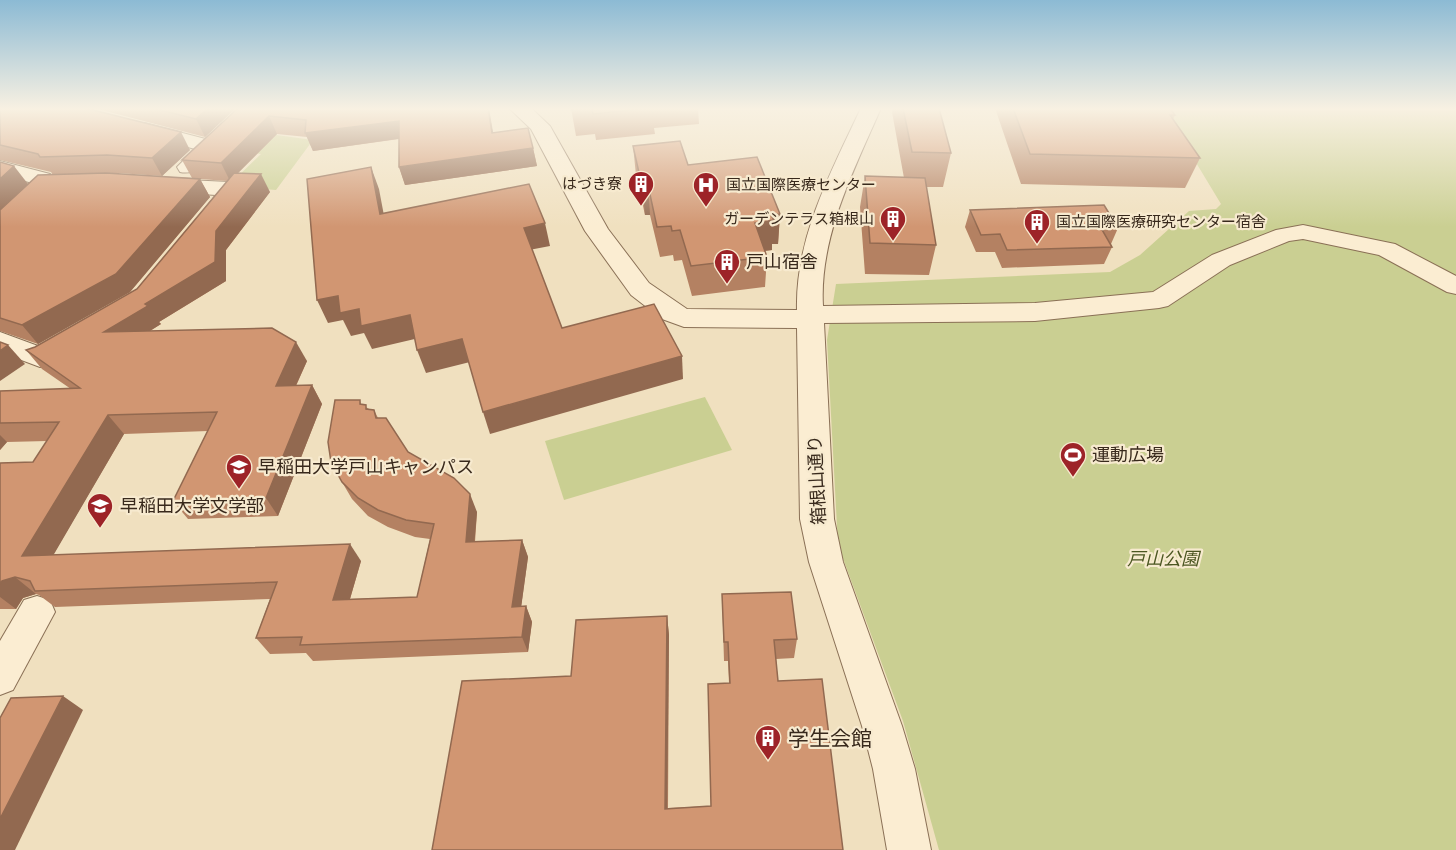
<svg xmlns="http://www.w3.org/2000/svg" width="1456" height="850" font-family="'Zilla Slab','Noto Sans JP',serif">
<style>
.green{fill:#cacf92}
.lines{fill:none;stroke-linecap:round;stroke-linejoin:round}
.minor-casing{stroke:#8a7056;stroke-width:2}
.minor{fill:#fbedd2;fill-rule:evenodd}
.wall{fill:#b48162}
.shaded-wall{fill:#926950}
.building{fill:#d19672;stroke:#926950;stroke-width:1.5}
.labels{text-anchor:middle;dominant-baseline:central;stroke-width:4.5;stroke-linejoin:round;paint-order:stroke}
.far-poi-label{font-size:15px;fill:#38291c;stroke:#f7eacf;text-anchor:end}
.poi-label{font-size:18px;fill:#38291c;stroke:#f7eacf;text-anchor:start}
.street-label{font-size:18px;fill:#38291c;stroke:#f7eacf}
.park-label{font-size:18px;font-style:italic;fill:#4b5621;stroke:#f7eacf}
.near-poi-label{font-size:21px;fill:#38291c;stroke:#f7eacf;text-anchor:start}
</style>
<rect width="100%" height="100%" fill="#f0e0bf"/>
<g class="green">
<path d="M1163 108H1456V850H939L903 721 838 545 827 340 836 284 1110 272 1140 255 1189 211 1216 209 1221 204Z"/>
<path d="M232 129 313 140 276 190 228 186 261 154 212 147Z"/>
<path d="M705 397 732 450 564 500 545 441Z"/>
</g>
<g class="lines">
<g class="minor-casing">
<g id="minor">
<path d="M509 108H531L550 126 608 229 649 283 687 309 797 310C795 238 831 172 861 108H881C854 170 819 237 823 306L1035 303 1153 292 1212 255 1276 230 1303 225 1395 244 1456 276V294L1447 292 1379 255 1303 239 1289 241 1230 265 1168 306 1159 308 1035 321 824 323 834 519 843 562 902 726 915 769 931 850H887L873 769 862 726 809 562 800 519 797 328 684 327 662 319 631 295 585 231 531 129Z"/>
<path d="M144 123 217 142 221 146C211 159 197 176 180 172L177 167 195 149 137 133 134 129 137 125Z"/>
<path d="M0 161 50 174 55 184 52 189 44 191 36 189 33 183 0 175Z"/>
<path d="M166 179 229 182 237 184 241 192C231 206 223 225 204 220L200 215 216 195 158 191 155 186 158 181Z"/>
<path d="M0 332 38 346 62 336 72 338 76 345 72 352 40 367 0 352Z"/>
<path d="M37 596 50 600 55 612 13 690 0 695V641L24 600Z"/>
</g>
</g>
<use href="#minor" class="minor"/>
</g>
<g class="wall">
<path d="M0 108 190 150 162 176 118 173H97L192 178 182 160 238 108 493 132 533 148 537 166 405 185 399 167V139L313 151 307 137 277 134 238 173 270 192 226 250V281L159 322 161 324 150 331 307 361 296 386 312 385 322 404 278 516 188 519 173 501 208 431 124 434 53 555 361 561 350 599 417 597 430 539 415 537 388 527 368 516 352 499 342 482 360 400 361 404 369 409 374 410 378 418 408 452 477 512 475 542 522 540 528 557 521 607 526 606 532 622 528 652 313 661 306 653 270 654 256 638 270 599 55 607 39 595 36 594 23 598 16 609H0V463L33 462 47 441 7 442 0 450V391L71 389 42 369 26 350 35 347 137 289 227 181 200 179 210 197 130 292 38 344 0 331V162L28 184 53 175 51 172 0 160Z"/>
<path d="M94 108H236L205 137Z"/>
<path d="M571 108H698L699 124 654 128 655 134 596 140 595 134 576 136Z"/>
<path d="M893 108H939L951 153 943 187H926L936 245 929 275 865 274 860 207 865 176 904 178 892 112Z"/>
<path d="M995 108H1170L1175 115 1173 119 1200 158 1185 188 1021 184Z"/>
<path d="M633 146 688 165 780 214 778 244H772V250L765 251 767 257 765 287 692 296 682 260 674 261 673 255 660 257 650 215H645L636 175Z"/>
<path d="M970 210 1118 228 1111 244 1112 247 1104 264 1002 268 995 252H976L965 227Z"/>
<path d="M722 594 797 639 794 658 776 659 778 681 843 850H432L571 676 667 616 669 635 668 808 711 806 729 683 728 661H724Z"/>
</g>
<g class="shaded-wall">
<path d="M208 108H236L205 137 196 119Z"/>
<path d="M488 108H489L496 150 492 133Z"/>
<path d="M269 116 277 134 230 181 221 163Z"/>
<path d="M399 121 404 138 313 151 305 133Z"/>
<path d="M181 132 190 150 162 176 152 158Z"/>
<path d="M533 148 537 166 405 185 399 167Z"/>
<path d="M14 166 28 184 0 211V179Z"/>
<path d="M371 167 379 189 388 237 380 214Z"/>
<path d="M261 174 270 192 226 250V281L159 322 161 324 119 350 104 332 145 304 216 231Z"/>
<path d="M200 179 210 197 130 292 38 344 22 325Z"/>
<path d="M648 185 650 215H645L642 186Z"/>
<path d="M780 214 778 244H772V250L754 252 755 223 771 215Z"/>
<path d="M545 223 550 246 529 250 524 228Z"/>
<path d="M338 296 359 309 410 315 419 338 372 349 364 333 351 336 343 320 328 323 317 300Z"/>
<path d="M462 339 470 362 426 373 417 350Z"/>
<path d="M296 342 307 361 287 405 276 386Z"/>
<path d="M8 345 25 364 0 381V351Z"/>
<path d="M682 356 683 379 490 434 483 412Z"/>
<path d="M312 385 322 404 278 516 266 498Z"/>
<path d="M108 415 124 434 43 573 22 556Z"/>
<path d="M0 435 7 442 0 450Z"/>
<path d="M470 494 477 512 473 559 466 542Z"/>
<path d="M522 540 528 557 519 623 512 607Z"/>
<path d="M350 544 361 561 345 616 333 600Z"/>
<path d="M15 577 36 594 23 598 16 609 0 597V584L2 581Z"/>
<path d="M526 606 532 622 528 652 522 637Z"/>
<path d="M667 616 669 635 667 823 665 809Z"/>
<path d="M63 696 83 710 15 850H0V819Z"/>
</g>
<g class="building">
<path d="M0 108H85L181 132 152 158 107 155 40 157 38 154 0 145Z"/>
<path d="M152 108H208L196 119Z"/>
<path d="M238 108H488L492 133 528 128 533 148 399 167V121L305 133 306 120 269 116 221 163 182 160Z"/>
<path d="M571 108H591L572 110Z"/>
<path d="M592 108H651L593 114Z"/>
<path d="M903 108H939L951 153 912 152Z"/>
<path d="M1013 108H1170L1175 115H1170L1200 158 1030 154Z"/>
<path d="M680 141 688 165 757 157 780 214 771 215 774 220 755 223 767 257 691 266 680 230 672 231 671 226 657 227 648 185 642 186 633 146Z"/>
<path d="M0 162 14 166 0 179Z"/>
<path d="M371 167 380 214 529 184 545 223 524 228 562 328 654 304 682 356 483 412 462 339 417 350 410 315 361 326 359 309 340 313 338 296 317 300 307 179Z"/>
<path d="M106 173 200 179 116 274 22 325 0 318V210L38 175Z"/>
<path d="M234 173 261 174 216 231 215 262 145 304 148 306 104 332 272 328 296 342 276 386 312 385 266 498 173 501 217 412 108 415 22 556 350 544 333 600 417 597 434 524 406 520 378 510 358 498 342 482 331 462 328 442 335 400H360V404L366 405V409L374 410 376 418H386L408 452 454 478 470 494 466 542 522 540 512 607 526 606 522 637 300 645 302 637 256 638 277 582 35 591 30 581 15 577 2 581 0 584V463L33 462 59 422 0 423V391L80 388 26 350 35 347 137 289Z"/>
<path d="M865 176 925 178 936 245 870 243Z"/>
<path d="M1104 205 1118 228H1101L1112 247 1007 250 1000 234 981 235 970 210Z"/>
<path d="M0 342 8 345 0 351Z"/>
<path d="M791 592 797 639 774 640 778 681 822 679 843 850H432L462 681 571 676 576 620 667 616 665 809 711 806 708 684 730 683 728 642H724L722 594Z"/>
<path d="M63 696 0 819V718L11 698Z"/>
</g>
<linearGradient id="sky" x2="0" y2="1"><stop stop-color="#8cbad4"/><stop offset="0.48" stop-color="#f8f1e2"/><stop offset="1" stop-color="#f8f1e2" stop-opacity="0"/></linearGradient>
<rect width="1456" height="227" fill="url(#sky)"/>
<defs>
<g id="building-pin" transform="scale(1.35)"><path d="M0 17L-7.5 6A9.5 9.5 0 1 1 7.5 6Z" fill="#9d2328" stroke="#f7eacf"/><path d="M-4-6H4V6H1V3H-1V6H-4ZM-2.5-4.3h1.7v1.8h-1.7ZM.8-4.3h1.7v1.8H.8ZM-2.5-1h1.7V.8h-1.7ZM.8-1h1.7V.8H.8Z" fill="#fff"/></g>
<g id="hospital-pin" transform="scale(1.35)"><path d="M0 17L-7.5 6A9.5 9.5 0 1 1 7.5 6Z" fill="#9d2328" stroke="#f7eacf"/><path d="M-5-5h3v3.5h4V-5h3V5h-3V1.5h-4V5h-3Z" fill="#fff"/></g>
<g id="stadium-pin" transform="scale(1.35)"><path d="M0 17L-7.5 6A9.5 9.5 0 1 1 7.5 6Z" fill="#9d2328" stroke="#f7eacf"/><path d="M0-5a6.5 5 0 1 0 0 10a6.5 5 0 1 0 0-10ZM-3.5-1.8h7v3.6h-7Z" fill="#fff"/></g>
<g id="university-pin" transform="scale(1.35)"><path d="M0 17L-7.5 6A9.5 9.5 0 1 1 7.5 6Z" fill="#9d2328" stroke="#f7eacf"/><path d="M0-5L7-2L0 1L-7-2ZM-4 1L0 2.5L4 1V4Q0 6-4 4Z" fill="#fff"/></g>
</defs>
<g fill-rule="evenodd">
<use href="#building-pin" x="641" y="184"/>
<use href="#hospital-pin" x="706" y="185"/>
<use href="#building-pin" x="893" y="219"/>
<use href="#building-pin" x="1037" y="222"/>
<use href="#building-pin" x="727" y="262"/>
<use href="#stadium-pin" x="1073" y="455"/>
<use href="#university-pin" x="239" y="467"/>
<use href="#university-pin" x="100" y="506"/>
<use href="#building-pin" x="768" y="738"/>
</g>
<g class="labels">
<g class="far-poi-label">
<text x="622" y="184">はづき寮</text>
<text x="726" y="185" text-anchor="start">国立国際医療センター</text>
<text x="874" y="219">ガーデンテラス箱根山</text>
<text x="1056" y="222" text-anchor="start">国立国際医療研究センター宿舎</text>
</g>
<g class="poi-label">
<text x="746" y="262">戸山宿舎</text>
<text x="1092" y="455">運動広場</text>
<text x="258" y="467">早稲田大学戸山キャンパス</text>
<text x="120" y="506">早稲田大学文学部</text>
</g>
<g class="street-label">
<text transform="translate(817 480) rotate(-93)">箱根山通り</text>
</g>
<g class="park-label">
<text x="1163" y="559">戸山公園</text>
</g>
<g class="near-poi-label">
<text x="788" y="738">学生会館</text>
</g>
</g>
</svg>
